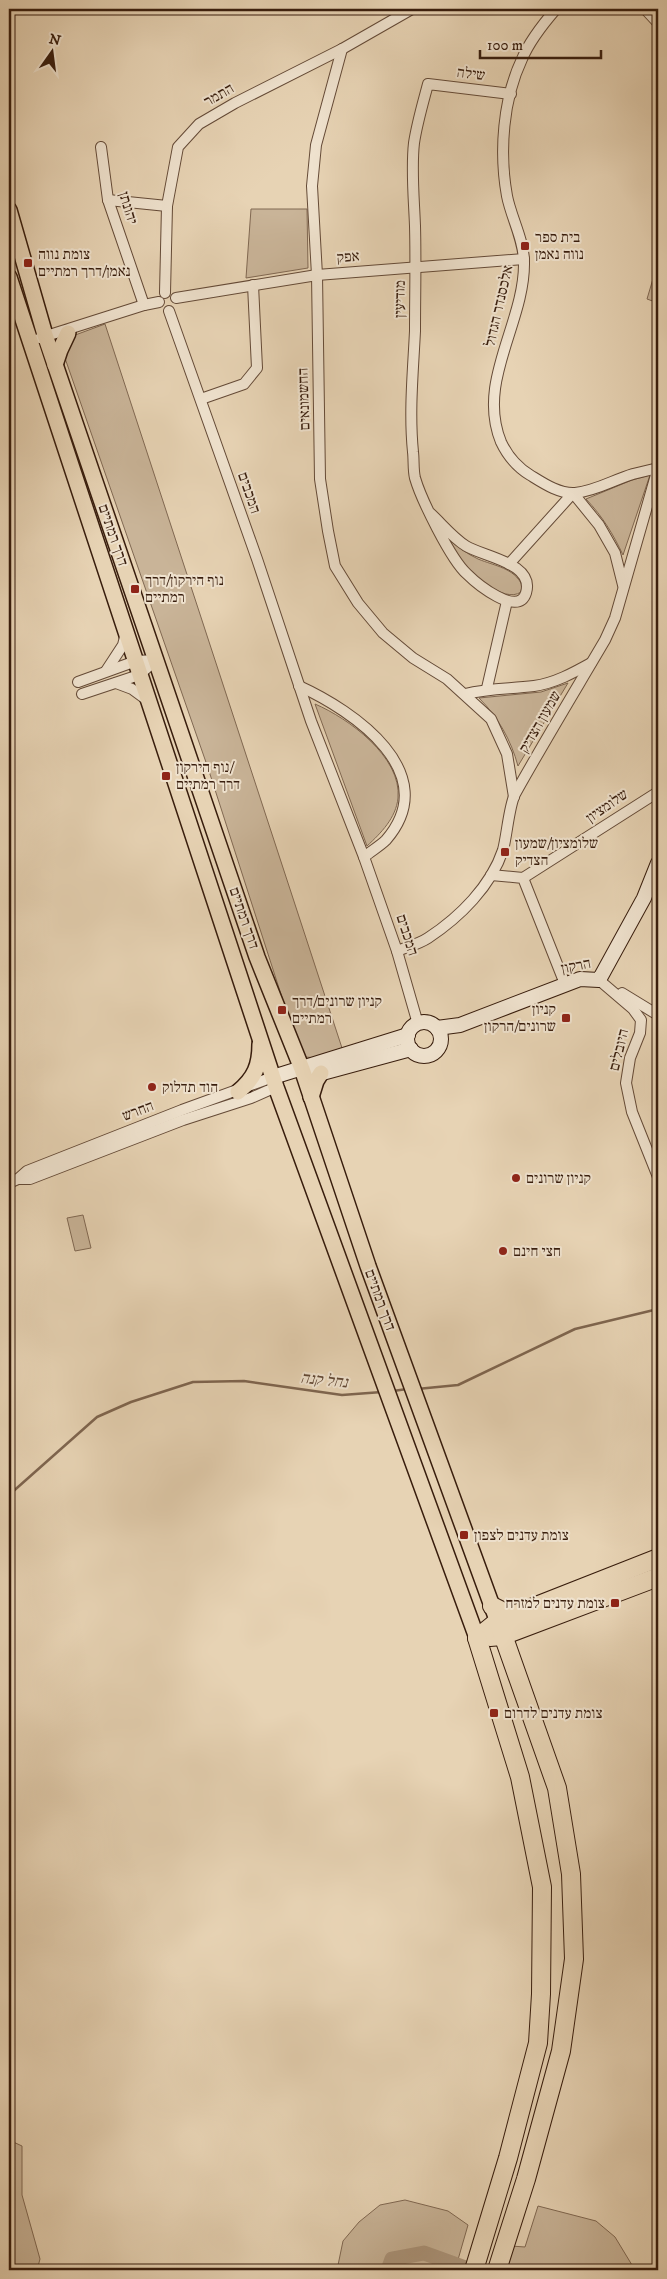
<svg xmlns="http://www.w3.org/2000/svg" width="667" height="2279" font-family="'IM FELL DW Pica','Frank Ruhl Libre',serif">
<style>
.green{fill:#c9b498;stroke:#806852}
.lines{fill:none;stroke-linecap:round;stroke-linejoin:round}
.stream{stroke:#7e654f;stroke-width:2.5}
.river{stroke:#ac957b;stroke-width:15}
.street-casing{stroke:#644a37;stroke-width:12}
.secondary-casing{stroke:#381d0d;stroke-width:16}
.primary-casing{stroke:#381d0d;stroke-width:18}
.highway-casing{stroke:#381d0d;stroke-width:20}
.street{stroke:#efe2ce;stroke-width:10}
.secondary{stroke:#efe2ce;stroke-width:14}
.primary{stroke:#e7d3b4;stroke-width:15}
.highway{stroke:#e7d3b4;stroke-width:18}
.poi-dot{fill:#8f2418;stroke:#efe2ce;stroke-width:2}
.labels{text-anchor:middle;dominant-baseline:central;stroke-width:4;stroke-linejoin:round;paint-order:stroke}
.street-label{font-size:15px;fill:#381d0d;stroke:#efe2ce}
.poi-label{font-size:15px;fill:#381d0d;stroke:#efe2ce;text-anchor:start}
.water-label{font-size:16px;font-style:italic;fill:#614734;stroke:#efe2ce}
</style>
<rect width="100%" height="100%" fill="#e7d3b4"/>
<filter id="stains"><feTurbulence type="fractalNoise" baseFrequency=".004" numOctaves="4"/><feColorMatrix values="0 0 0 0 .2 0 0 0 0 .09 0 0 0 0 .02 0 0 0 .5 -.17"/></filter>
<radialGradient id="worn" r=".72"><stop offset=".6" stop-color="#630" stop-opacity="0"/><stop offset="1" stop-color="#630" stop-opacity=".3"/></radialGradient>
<g class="green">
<path d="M251 209H307L308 268 246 278Z"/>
<path d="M658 262V303L647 299Z"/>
<path d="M105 324 342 1048 316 1058 306 1057 299 1050 208 768 59 341Z"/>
<path d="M650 475 623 555C613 534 603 517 586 499L632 480Z"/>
<path d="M448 539C457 546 467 554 478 559 495 566 514 568 522 585L521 592C504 604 469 573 460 559 455 553 452 545 448 539Z"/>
<path d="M568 683 518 766C511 740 498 717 479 698L541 692Z"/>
<path d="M315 704C348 718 402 757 398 798 396 818 381 833 367 846Z"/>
<path d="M83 1215 91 1248 75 1251 67 1218Z"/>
<path d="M9 2140 22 2146V2195L40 2259 37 2270H9Z"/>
<path d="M405 2200 448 2211 468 2225 455 2270H337L343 2241 359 2222 380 2205Z"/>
<path d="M538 2206 596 2221 615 2237 635 2270H503L511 2246 525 2247Z"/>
</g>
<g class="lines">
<g class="stream">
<path d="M417 1389 458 1385 575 1329 658 1309"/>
<path d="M393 1391 407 1389"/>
<path d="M9 1495 97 1417 131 1402 193 1382 244 1381 342 1395 382 1392"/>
</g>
<path class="river" d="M388 2270 392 2259 424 2253 471 2270"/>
<g class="street-casing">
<g id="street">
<path d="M556 9C543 24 530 40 522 59 503 99 499 152 507 196 511 217 524 240 524 262 525 323 476 381 501 442 508 457 517 467 530 475 543 483 559 494 575 493 596 491 613 480 633 474 641 472 650 470 658 468"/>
<path d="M645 9 658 23"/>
<path d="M342 49 316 145 312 186 317 275 320 479 328 531 335 566 358 603 383 633 413 658 447 679 491 719 507 754 514 797"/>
<path d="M101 147 108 200 144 305"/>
<path d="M108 200 167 206"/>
<path d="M165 293 167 206 178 147 199 124 235 103 342 49 412 9"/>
<path d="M176 298 317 275 524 259"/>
<path d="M169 311 257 559 311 721 364 857 397 951 418 1024"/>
<path d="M40 338 144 305 159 302"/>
<path d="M201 399 244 384 257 368 253 285"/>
<path d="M573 493 599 525 615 553 623 585"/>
<path d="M430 513C442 524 453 538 466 546 484 557 535 563 526 593 518 618 476 583 467 574 451 560 421 499 415 478 413 470 414 460 413 452 409 412 413 372 415 331 415 296 416 261 415 226 414 199 411 169 414 143 417 123 423 103 428 84L511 94"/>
<path d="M509 564 573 493"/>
<path d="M106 671 123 645 126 633"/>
<path d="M78 682 136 661 156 660"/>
<path d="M116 683 132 689 147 700"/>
<path d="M299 686C354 711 444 773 386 840 380 846 371 851 364 857"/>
<path d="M487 688 507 601"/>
<path d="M82 694 139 675 156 660"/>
<path d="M465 694C490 688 510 689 534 686 555 683 573 673 591 663"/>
<path d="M491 875 523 878 565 984"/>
<path d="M523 878 658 792"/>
<path d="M397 951C407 947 419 944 428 938 460 917 491 886 503 850 507 835 509 806 515 794 544 742 575 691 605 640L615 618 658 468"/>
<path d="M599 980 633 1009 641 1020 640 1033 630 1058 626 1083 632 1112 658 1177"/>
<path d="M622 993 658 1015"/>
<path d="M18 1179H30L183 1120 251 1098 276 1087"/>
<path d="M9 1183 18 1179 27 1171 182 1110 273 1077"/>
</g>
</g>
<g class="secondary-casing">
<g id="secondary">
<circle cx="424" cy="1039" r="17"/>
<path d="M437 1028 460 1025 580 979 599 980 644 898 658 863"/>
<path d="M315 1075 411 1049"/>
<path d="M273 1077 408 1035"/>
</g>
</g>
<g class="primary-casing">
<g id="primary">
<path d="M9 210 45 335 257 957 302 1069 368 1266 496 1617"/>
<path d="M9 277 276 1087 477 1638"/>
<path d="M55 365 60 350 68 333"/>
<path d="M238 1092C255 1078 260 1065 260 1044"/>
<path d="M311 1097 316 1081 321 1073"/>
</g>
</g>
<g class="highway-casing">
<g id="highway">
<path d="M492 1606 506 1613 517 1614"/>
<path d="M490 1637 502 1636 658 1577"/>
<path d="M477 1638 498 1621 658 1558"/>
<path d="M474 2270 508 2158 538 2043 541 1994 542 1887 520 1777 477 1638"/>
<path d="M497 2270 526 2179 561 2051 574 1959 571 1874 557 1788 498 1621"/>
</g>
</g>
<use href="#street" class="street"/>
<use href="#secondary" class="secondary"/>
<use href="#primary" class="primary"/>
<use href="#highway" class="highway"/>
</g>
<g class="poi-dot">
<rect x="520" y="241" width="10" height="10" rx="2.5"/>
<rect x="23" y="258" width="10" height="10" rx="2.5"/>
<rect x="130" y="584" width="10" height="10" rx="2.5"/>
<rect x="161" y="771" width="10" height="10" rx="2.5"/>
<rect x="500" y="847" width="10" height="10" rx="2.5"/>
<rect x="277" y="1005" width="10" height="10" rx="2.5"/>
<rect x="561" y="1013" width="10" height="10" rx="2.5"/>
<circle cx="152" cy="1087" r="5"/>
<circle cx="516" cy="1178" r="5"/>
<circle cx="503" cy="1251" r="5"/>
<rect x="459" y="1530" width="10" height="10" rx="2.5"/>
<rect x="610" y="1598" width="10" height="10" rx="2.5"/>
<rect x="489" y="1708" width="10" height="10" rx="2.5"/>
</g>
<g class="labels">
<g class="street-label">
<text transform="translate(471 74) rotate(7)">שילה</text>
<text transform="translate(219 95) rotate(-30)">התמר</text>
<text transform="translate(128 208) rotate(73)">יהונתן</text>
<text transform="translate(348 257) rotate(-5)">אפק</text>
<text transform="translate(400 299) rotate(-89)">מודיעין</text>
<text transform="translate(499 306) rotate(-77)">אלכסנדר הגדול</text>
<text transform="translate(304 399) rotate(-92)">החשמונאים</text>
<text transform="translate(249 493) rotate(71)">המכבים</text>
<text transform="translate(113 535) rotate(71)">דרך רמתיים</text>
<text transform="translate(540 722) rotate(-60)">שמעון הצדיק</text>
<text transform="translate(607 806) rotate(-35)">שלומציון</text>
<text transform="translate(244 918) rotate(71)">דרך רמתיים</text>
<text transform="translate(407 935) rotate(72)">המכבים</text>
<text transform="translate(576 966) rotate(-11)">הרקון</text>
<text transform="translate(619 1050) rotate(-76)">היובלים</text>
<text transform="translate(138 1111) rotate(-21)">החרש</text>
<text transform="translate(380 1300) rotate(70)">דרך רמתיים</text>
</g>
<g class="poi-label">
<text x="535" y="237">בית ספר<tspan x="535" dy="17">נווה נאמן</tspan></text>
<text x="38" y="254">צומת נווה<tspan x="38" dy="17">נאמן/דרך רמתיים</tspan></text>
<text x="145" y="580">נוף הירקון/דרך<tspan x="145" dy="17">רמתיים</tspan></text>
<text x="176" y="767">נוף הירקון/<tspan x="176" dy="17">דרך רמתיים</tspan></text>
<text x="515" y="843">שלומציון/שמעון<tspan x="515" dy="17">הצדיק</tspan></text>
<text x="292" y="1001">קניון שרונים/דרך<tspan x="292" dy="17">רמתיים</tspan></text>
<text x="556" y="1009" text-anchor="end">קניון<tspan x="556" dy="17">שרונים/הרקון</tspan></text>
<text x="162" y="1087">הוד תדלוק</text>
<text x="526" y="1178">קניון שרונים</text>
<text x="513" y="1251">חצי חינם</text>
<text x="474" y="1535">צומת עדנים לצפון</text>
<text x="605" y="1603" text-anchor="end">צומת עדנים למזרח</text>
<text x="504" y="1713">צומת עדנים לדרום</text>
</g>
<g class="water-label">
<text transform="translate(324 1380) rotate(6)">נחל קנה</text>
</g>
</g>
<rect width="667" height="2279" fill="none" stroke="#e7d3b4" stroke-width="30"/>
<rect x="10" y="10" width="647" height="2259" fill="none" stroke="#381d0d" stroke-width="2.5"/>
<rect x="15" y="15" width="637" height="2249" fill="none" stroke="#381d0d"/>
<g transform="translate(52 52) rotate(14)" stroke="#efe2ce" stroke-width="4" paint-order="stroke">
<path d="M0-4L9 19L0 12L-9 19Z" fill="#381d0d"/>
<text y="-8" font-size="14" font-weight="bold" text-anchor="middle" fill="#381d0d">N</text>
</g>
<path d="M480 50v8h121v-8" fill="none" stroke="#381d0d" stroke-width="2.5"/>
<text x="487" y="50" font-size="15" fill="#381d0d" stroke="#efe2ce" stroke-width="4" paint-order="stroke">100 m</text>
<rect width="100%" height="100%" filter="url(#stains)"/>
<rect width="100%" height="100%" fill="url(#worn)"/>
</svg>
